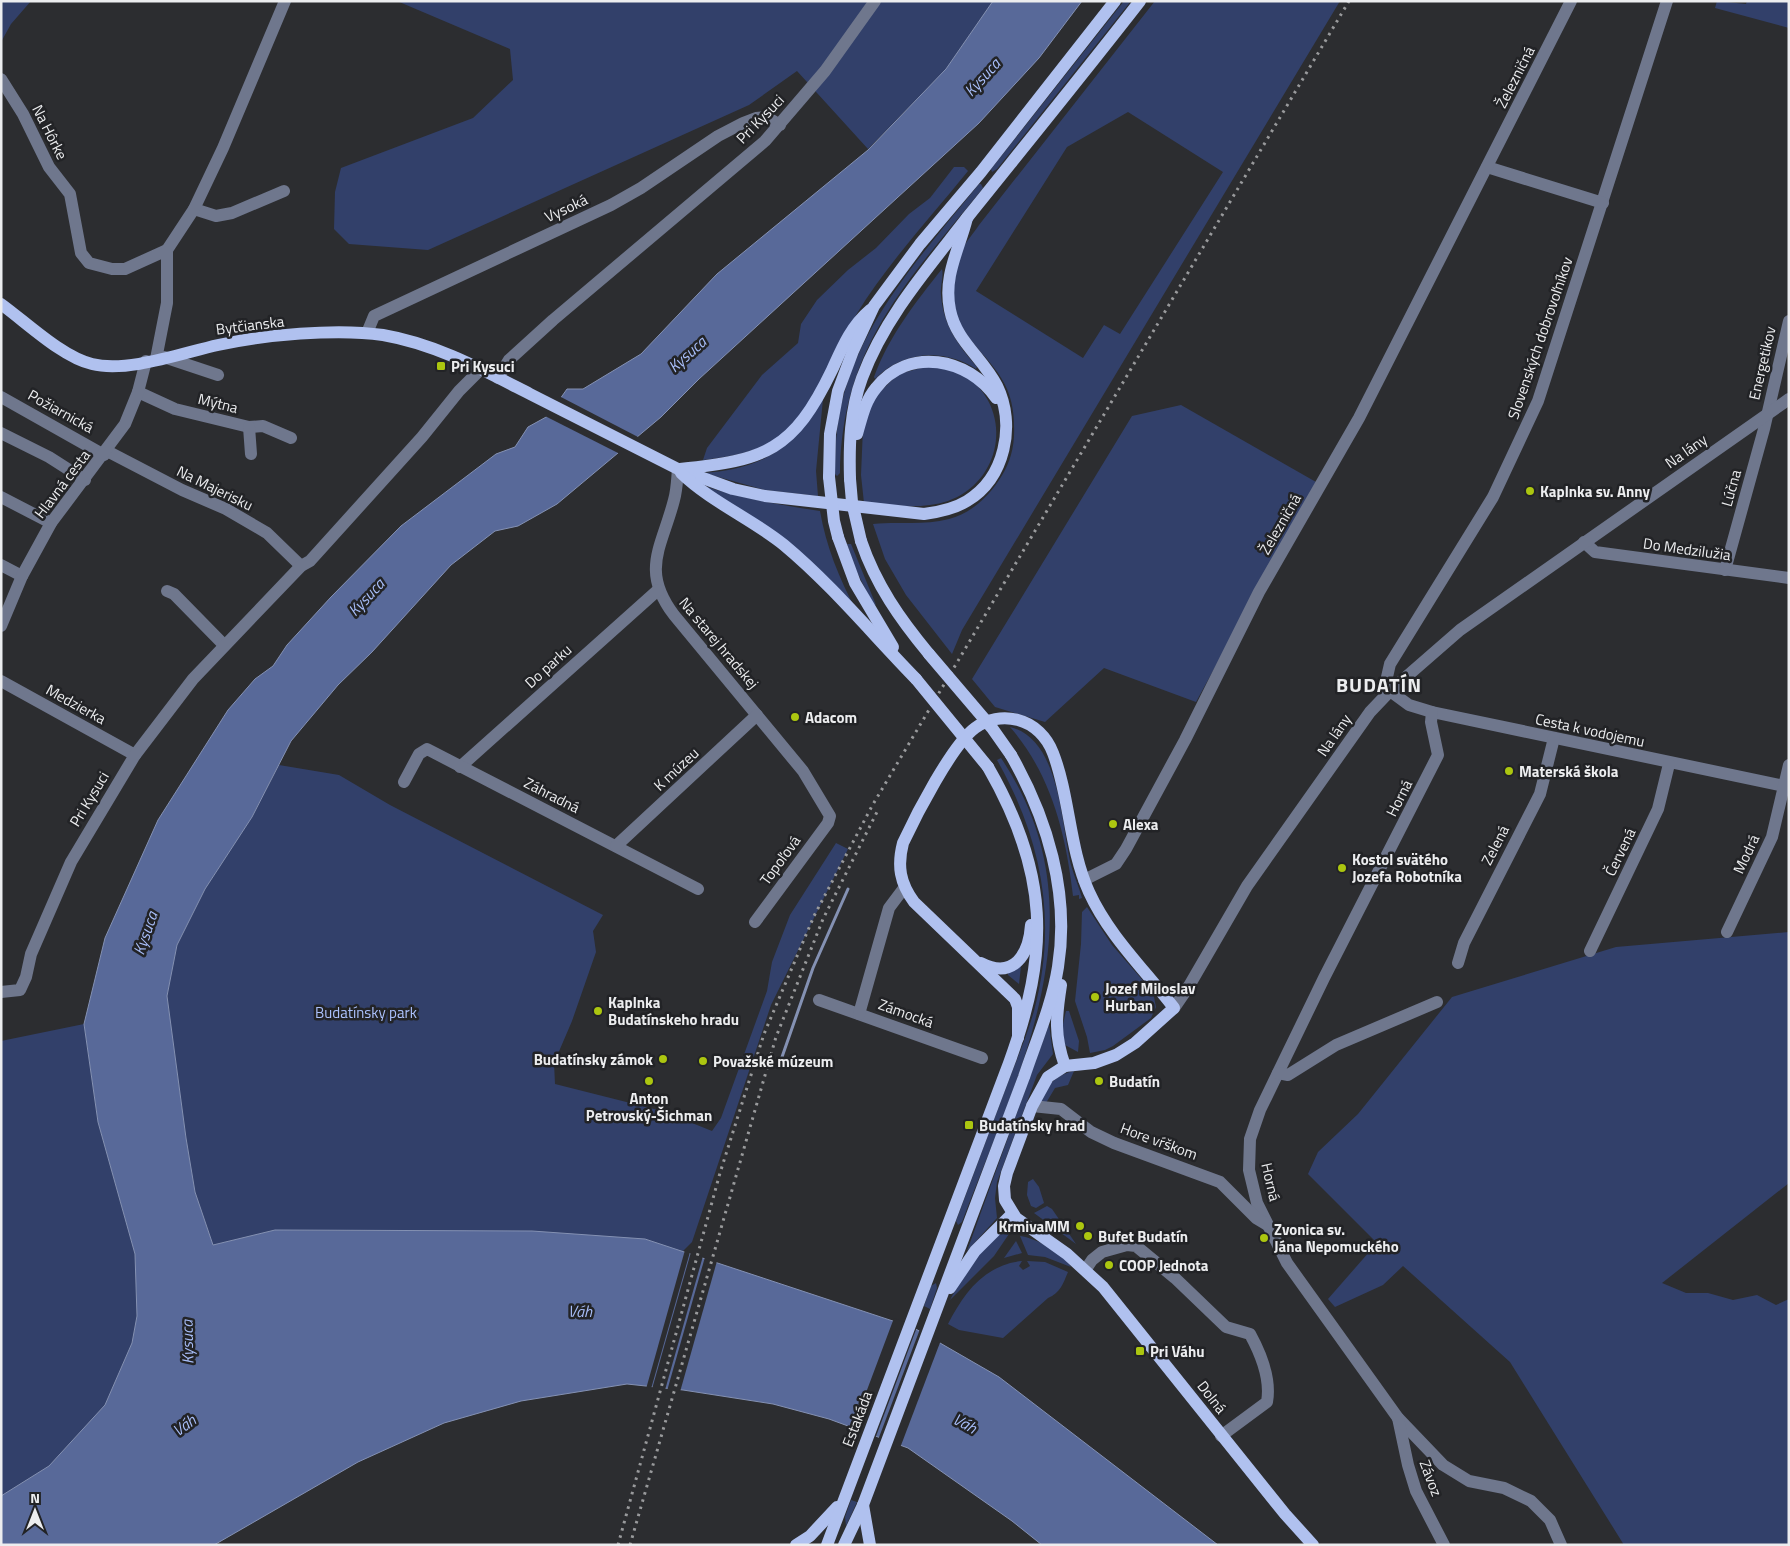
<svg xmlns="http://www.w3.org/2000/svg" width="1790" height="1546" font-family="'Titillium Web',sans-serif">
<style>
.green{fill:#32406a;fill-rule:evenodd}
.water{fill:#586999;stroke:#8491b3}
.pier{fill:#2c2d30}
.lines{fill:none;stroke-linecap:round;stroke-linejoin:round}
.stream{stroke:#8491b3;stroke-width:3}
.minor{stroke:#6f778d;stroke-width:12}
.major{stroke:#b0c1ef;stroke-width:12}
.rail{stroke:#999a9c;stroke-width:3;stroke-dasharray:2.5 5;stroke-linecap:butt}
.major-bridge{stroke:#b0c1ef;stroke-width:12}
.poi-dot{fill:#acc610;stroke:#222326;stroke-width:2}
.labels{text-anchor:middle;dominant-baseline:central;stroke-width:5;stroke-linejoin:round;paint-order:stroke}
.street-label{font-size:15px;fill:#ecedef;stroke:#222326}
.poi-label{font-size:15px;font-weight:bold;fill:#ecedef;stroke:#222326;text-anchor:start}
.park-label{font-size:15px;fill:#abc1fc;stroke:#222326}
.water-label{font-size:16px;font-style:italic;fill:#a8bef9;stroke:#222326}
.district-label{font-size:20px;font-weight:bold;letter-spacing:1px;fill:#ecedef;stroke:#222326}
</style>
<rect width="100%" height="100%" fill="#2c2d30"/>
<g class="green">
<path d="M1 1H31L11 24 1 42Z"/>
<path d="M397 1H993L946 69 868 149 797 71 749 105 428 250 349 244 334 229 335 192 341 168 473 118 513 80 510 49Z"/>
<path d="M1124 1H1131L997 169 992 172 991 169Z"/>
<path d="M1155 1H1340L962 630 952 654 906 595 885 559 873 524C899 521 924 526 949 519 972 513 989 496 1001 477 1011 462 1015 444 1014 426 1014 413 1012 401 1007 389 994 358 961 341 954 306 952 292 956 263 962 250 966 241 974 233 979 225ZM1128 112 1223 172 1120 334 1104 325 1083 358 976 291 1067 147Z"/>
<path d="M1717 1 1746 4 1747 1H1789V28L1715 8Z"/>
<path d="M954 167H964L968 171C930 218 887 264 856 315 834 351 820 396 790 427 767 451 735 456 703 460L707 448 762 375 798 343 801 324 817 300 848 270 876 248 909 214 930 198Z"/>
<path d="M979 184H981L983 188C908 281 842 345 840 473L837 476 835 474C835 450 836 426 842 402 862 318 926 250 979 184Z"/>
<path d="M942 269C944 275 940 287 941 295 943 325 958 345 977 367L976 369C944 348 902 351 875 379L874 377C889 336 915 303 942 269Z"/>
<path d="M933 365C944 369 960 371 969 378 1014 414 1001 482 948 501 921 510 891 505 864 503L861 475 863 428 873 399 898 374Z"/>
<path d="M823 399 816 471 818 496 765 490 704 473C730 471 759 465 780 449 796 437 810 415 823 399Z"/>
<path d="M1181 405 1316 482 1196 702 1104 668 1045 722 995 707 972 679 1132 416Z"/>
<path d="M701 485C740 498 779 505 820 511 826 546 839 578 856 610L818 571Z"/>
<path d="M847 544H851L876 605 873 604 855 568Z"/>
<path d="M1010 727C1060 739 1061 823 1071 865 1074 876 1079 887 1082 898L1079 899V895L1073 896C1066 834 1051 774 1010 727Z"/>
<path d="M1001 758C1105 913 1019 1070 962 1222L958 1225 956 1221C972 1178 988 1136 1004 1093 1014 1066 1026 1039 1034 1011 1058 921 1042 840 997 760Z"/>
<path d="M279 765 339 775 390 805 603 915 593 931 596 952 572 1021 554 1063 555 1084 662 1111 712 1131 721 1118 767 991 772 962 790 915 836 843 848 849 771 1005 692 1242 682 1252 645 1239 417 1230H275L213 1245 195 1192 186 1138 167 996 177 945 205 889 252 817Z"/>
<path d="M1087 907 1112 945 1153 992 1156 1007 1151 1018 1113 1046 1105 1050 1090 1053 1087 1037 1075 1001 1081 944 1082 912Z"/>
<path d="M1789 932V1183L1662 1283 1686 1293H1708L1733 1300 1757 1295 1776 1305 1789 1299V1545H1624L1510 1362 1403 1266 1383 1285 1335 1307 1328 1299 1377 1243 1308 1174 1318 1152 1358 1114 1452 997 1616 947Z"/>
<path d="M1021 966 1019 984 1008 975V972Z"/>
<path d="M1066 1011H1069L1079 1041 1078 1052 1065 1045 1060 1024H1063Z"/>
<path d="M84 1024 98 1122 135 1254 137 1316 132 1343 105 1405 49 1466 1 1496V1041Z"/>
<path d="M1049 1024 1053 1054 1037 1075 997 1182 995 1198 997 1218 967 1251Z"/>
<path d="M1074 1071 1068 1085 1055 1088 1046 1103 1041 1104C1042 1087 1058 1074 1074 1071Z"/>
<path d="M1033 1179 1039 1187 1044 1203 1036 1208 1031 1206 1027 1195 1028 1182Z"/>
<path d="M1047 1206 1052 1209 1076 1244 1034 1213Z"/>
<path d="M1011 1231 994 1256 950 1300C961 1280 986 1230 1011 1231Z"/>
<path d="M1020 1236C1036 1238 1063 1253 1071 1267L1045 1257 1028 1255Z"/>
<path d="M1016 1241 1022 1253 1004 1258Z"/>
<path d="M1022 1261 1019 1266 1023 1270 1030 1266 1027 1261 1045 1262 1068 1272C1063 1284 1060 1293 1048 1298L1003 1338 959 1330 948 1324C964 1293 984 1265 1022 1261Z"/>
<path d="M936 1283 937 1288 930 1309 924 1306 931 1286Z"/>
<path d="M851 1500 857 1502 846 1526 845 1517Z"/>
</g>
<path class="water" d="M993 1H1082L1039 58 979 123 699 379 661 417 557 504 518 526 495 531 451 565 372 652 338 685 291 741 252 817 205 889 177 945 167 996 186 1138 195 1192 213 1245 275 1230 532 1231 645 1239 914 1328 999 1377 1218 1545H1042L1012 1521 908 1448 829 1419 773 1404 683 1390 627 1384 521 1401 444 1423 358 1462 214 1545H1V1496L49 1466 105 1405 132 1343 137 1316 135 1254 98 1122 84 1024 105 938 158 820 228 710 255 679 273 666 287 645 331 597 401 526 496 454 515 447 528 427 548 416 567 389H583L641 354 717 274 868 150 946 69Z"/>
<g class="pier">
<path d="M559 396 640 438 620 454 543 415Z"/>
<path d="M685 1250 690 1252 651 1389H646Z"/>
<path d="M691 1252 703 1256 665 1390 652 1389Z"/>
<path d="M705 1257 717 1261 680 1392 667 1391Z"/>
<path d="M894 1318 917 1327 875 1439 852 1430Z"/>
<path d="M920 1329 941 1340 900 1448 878 1440Z"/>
</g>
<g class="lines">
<path class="stream" d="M782 1057 813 968 848 889"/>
<g class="minor">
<path d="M1667 1 1538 401 1493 497 1390 664 1387 677 1390 691 1409 705 1432 712 1789 787"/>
<path d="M1 79 23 114 49 167 70 194 81 253 89 263 112 269H125L167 250"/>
<path d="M1487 167 1603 203"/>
<path d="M194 209 216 216 232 213 284 191"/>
<path d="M367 333 374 316 611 205 641 188 718 136 743 123 756 118 767 117 780 125"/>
<path d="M164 357 218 375"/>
<path d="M156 359 167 303V250L194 209 223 148 285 1"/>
<path d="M498 378 509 360 553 320 765 141 825 71 875 1"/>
<path d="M138 392 175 409 249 427 263 426 291 438"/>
<path d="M1 397 104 455"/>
<path d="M249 427 251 454"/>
<path d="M1 433 49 457 85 480"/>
<path d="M107 451 182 490 226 509 267 533 301 566"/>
<path d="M678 469C677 479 677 490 674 500 662 547 640 570 674 615L803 771 830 816 828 823 755 922"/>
<path d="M1 497 51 523"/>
<path d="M1584 542 1595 552 1789 578"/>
<path d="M1 565 22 576"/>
<path d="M1725 570 1764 429 1789 321"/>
<path d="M167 591 174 594 224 645"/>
<path d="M1 626 22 576 51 523 125 424 138 392 146 361"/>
<path d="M1 681 135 755"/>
<path d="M1432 712 1431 722 1438 755 1324 978 1260 1110 1250 1139 1249 1170 1257 1203 1287 1263 1398 1418 1443 1465 1469 1481 1504 1488 1531 1501 1550 1520 1561 1545"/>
<path d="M460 767 658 590"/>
<path d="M404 782 419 754 427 749 698 889"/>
<path d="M616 846 757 715"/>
<path d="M1084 880 1116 864 1126 849 1185 740 1259 592 1359 418 1571 1"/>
<path d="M1727 932 1772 837 1789 765"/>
<path d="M1590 951 1658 809 1669 764"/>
<path d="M1458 963 1464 943 1540 794 1554 738"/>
<path d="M1 992 20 990 26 977 31 954 71 862 135 755 193 679 301 566 310 561 422 437 459 391 481 369"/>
<path d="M819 1000 982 1058"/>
<path d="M1174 1008 1189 986 1247 886 1370 712 1390 691 1460 630 1789 399"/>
<path d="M859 1014 889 908 904 888"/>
<path d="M1278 1073 1288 1075 1336 1045 1437 1002"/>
<path d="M1032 1106 1061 1109 1091 1132 1114 1143 1220 1182 1256 1218 1266 1224"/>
<path d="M1086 1269 1092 1260 1102 1252 1127 1245 1136 1246 1175 1278 1226 1327 1250 1334C1261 1354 1271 1380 1267 1402L1221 1436"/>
<path d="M1398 1418 1408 1465 1416 1491 1444 1545"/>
</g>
<g class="major">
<path d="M1 304C26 322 62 357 92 364 127 373 182 353 218 345 264 335 336 328 383 335 436 344 483 370 530 394 579 419 628 444 678 469L733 489 765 496 924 514C939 512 954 509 967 501 1005 478 1016 425 997 386 983 358 956 341 950 310 943 276 959 250 967 218"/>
<path d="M857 434C862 417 865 401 876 388 908 346 969 358 996 398"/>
<path d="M680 469C766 460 793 451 832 370 842 348 851 326 870 310"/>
<path d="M681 473C711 502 752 519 784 545 832 585 873 635 916 679"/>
<path d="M829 477 830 434 838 391 853 351 874 306 920 244 981 172 1115 1"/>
<path d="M850 479C849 445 850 410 862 378 885 316 930 266 970 214 1027 143 1084 73 1140 1"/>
<path d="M838 537 855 583 893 647"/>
<path d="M861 541C876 585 900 619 929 654"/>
<path d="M981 963C1014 980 1029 954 1031 925"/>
<path d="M1061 985C1056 1017 1054 1035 1065 1066"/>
<path d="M1018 1038V1007L1015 999 914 902C900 883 897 866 903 843 916 815 952 745 975 728 987 719 1003 716 1018 720 1034 724 1047 737 1053 753 1070 797 1069 848 1089 892 1109 936 1145 970 1174 1008L1135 1043 1116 1055 1094 1063 1065 1066 1048 1077 1032 1106 1007 1173 1004 1186 1005 1200 1016 1218 1067 1254 1103 1287 1285 1514 1313 1545"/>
<path d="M950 1288 975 1251 1012 1214"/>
<path d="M863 1505 870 1545"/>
<path d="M796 1545 810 1536 837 1507"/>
<path d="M827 1545 1009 1063C1050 951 1049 873 988 767"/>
<path d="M844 1545 863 1505 1024 1077C1036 1041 1052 1005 1058 967 1070 893 1047 818 1011 755"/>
</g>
<g class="rail">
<path d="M618 1545 720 1173 764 1034 814 916 872 806 1349 1"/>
<path d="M630 1545 776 1037 823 919 878 810"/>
</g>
<g class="major-bridge">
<path d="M829 477 834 521 838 537"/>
<path d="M850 479 852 502 861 541"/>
<path d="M929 654 992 728 1011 755"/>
<path d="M916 679 988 767"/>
</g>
</g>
<g class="poi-dot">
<rect x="436" y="361" width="10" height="10" rx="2.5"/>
<circle cx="1530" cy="491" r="5"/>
<circle cx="795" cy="717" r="5"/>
<circle cx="1509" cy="771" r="5"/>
<circle cx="1113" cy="824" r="5"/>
<circle cx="1342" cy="868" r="5"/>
<circle cx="1095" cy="997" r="5"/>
<circle cx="598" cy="1011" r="5"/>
<circle cx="663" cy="1059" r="5"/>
<circle cx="703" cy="1061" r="5"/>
<circle cx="649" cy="1081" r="5"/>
<circle cx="1099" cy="1081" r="5"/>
<rect x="964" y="1120" width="10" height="10" rx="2.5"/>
<circle cx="1080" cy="1226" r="5"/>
<circle cx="1088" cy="1236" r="5"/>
<circle cx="1264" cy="1238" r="5"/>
<circle cx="1109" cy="1265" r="5"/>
<rect x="1135" y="1346" width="10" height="10" rx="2.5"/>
</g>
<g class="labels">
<g class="street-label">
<text transform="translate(1515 77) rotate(-63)">Železničná</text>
<text transform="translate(760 119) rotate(-46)">Pri Kysuci</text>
<text transform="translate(50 132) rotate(63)">Na Hôrke</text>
<text transform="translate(566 208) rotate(-25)">Vysoká</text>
<text transform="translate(250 325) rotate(-7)">Bytčianska</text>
<text transform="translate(1540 338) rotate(-71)">Slovenských dobrovoľníkov</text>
<text transform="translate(1762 363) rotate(-77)">Energetikov</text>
<text transform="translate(218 403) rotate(14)">Mýtna</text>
<text transform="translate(61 411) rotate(29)">Požiarnická</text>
<text transform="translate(1686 451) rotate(-35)">Na lány</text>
<text transform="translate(62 484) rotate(-53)">Hlavná cesta</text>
<text transform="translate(215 488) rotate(26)">Na Majerisku</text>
<text transform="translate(1731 488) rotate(-74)">Lúčna</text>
<text transform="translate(1280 524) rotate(-60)">Železničná</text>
<text transform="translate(1687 549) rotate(8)">Do Medzilužia</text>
<text transform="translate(719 643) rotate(50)">Na starej hradskej</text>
<text transform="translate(548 666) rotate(-42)">Do parku</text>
<text transform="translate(76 704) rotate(29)">Medzierka</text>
<text transform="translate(1590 730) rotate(12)">Cesta k vodojemu</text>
<text transform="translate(1334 735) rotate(-55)">Na lány</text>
<text transform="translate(676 769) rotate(-43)">K múzeu</text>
<text transform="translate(552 795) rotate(27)">Záhradná</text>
<text transform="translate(1399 798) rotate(-63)">Horná</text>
<text transform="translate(89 799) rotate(-59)">Pri Kysuci</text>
<text transform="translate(1495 845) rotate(-63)">Zelená</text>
<text transform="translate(1620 852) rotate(-64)">Červená</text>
<text transform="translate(1746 854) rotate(-65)">Modrá</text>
<text transform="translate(780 860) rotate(-54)">Topoľová</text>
<text transform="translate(906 1013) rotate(20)">Zámocká</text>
<text transform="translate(1159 1141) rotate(20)">Hore vŕškom</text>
<text transform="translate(1271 1182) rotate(77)">Horná</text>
<text transform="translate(1212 1397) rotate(52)">Dolná</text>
<text transform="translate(857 1419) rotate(-69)">Estakáda</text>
<text transform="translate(1431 1478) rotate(69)">Závoz</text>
</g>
<g class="poi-label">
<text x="451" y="366">Pri Kysuci</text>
<text x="1540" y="491">Kaplnka sv. Anny</text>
<text x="805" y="717">Adacom</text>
<text x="1519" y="771">Materská škola</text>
<text x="1123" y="824">Alexa</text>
<text x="1352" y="859">Kostol svätého<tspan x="1352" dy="17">Jozefa Robotníka</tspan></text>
<text x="1105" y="988">Jozef Miloslav<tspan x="1105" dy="17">Hurban</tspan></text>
<text x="608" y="1002">Kaplnka<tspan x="608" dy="17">Budatínskeho hradu</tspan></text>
<text x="653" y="1059" text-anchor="end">Budatínsky zámok</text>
<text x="713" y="1061">Považské múzeum</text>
<text x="1109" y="1081">Budatín</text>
<text x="649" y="1098" text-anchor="middle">Anton<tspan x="649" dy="17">Petrovský-Šichman</tspan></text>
<text x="979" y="1125">Budatínsky hrad</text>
<text x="1070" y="1226" text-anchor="end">KrmivaMM</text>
<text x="1274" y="1229">Zvonica sv.<tspan x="1274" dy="17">Jána Nepomuckého</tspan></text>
<text x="1098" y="1236">Bufet Budatín</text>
<text x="1119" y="1265">COOP Jednota</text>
<text x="1150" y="1351">Pri Váhu</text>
</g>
<g class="park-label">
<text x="366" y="1012">Budatínsky park</text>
</g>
<g class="water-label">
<text transform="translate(982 77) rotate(-48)">Kysuca</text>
<text transform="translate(687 354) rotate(-42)">Kysuca</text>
<text transform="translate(366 597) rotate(-47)">Kysuca</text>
<text transform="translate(145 933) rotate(-71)">Kysuca</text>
<text transform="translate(580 1311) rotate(1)">Váh</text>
<text transform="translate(187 1342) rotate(-91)">Kysuca</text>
<text transform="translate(965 1423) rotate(29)">Váh</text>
<text transform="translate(184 1425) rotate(-36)">Váh</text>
</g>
<g class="district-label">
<text x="1379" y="684">BUDATÍN</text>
</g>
</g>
<rect width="1790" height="1546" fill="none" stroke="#ecedef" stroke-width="5"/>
<g transform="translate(35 1511)" stroke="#222326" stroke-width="4" paint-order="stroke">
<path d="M0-4L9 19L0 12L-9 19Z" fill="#ecedef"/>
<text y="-8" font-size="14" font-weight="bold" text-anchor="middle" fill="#ecedef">N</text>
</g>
</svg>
